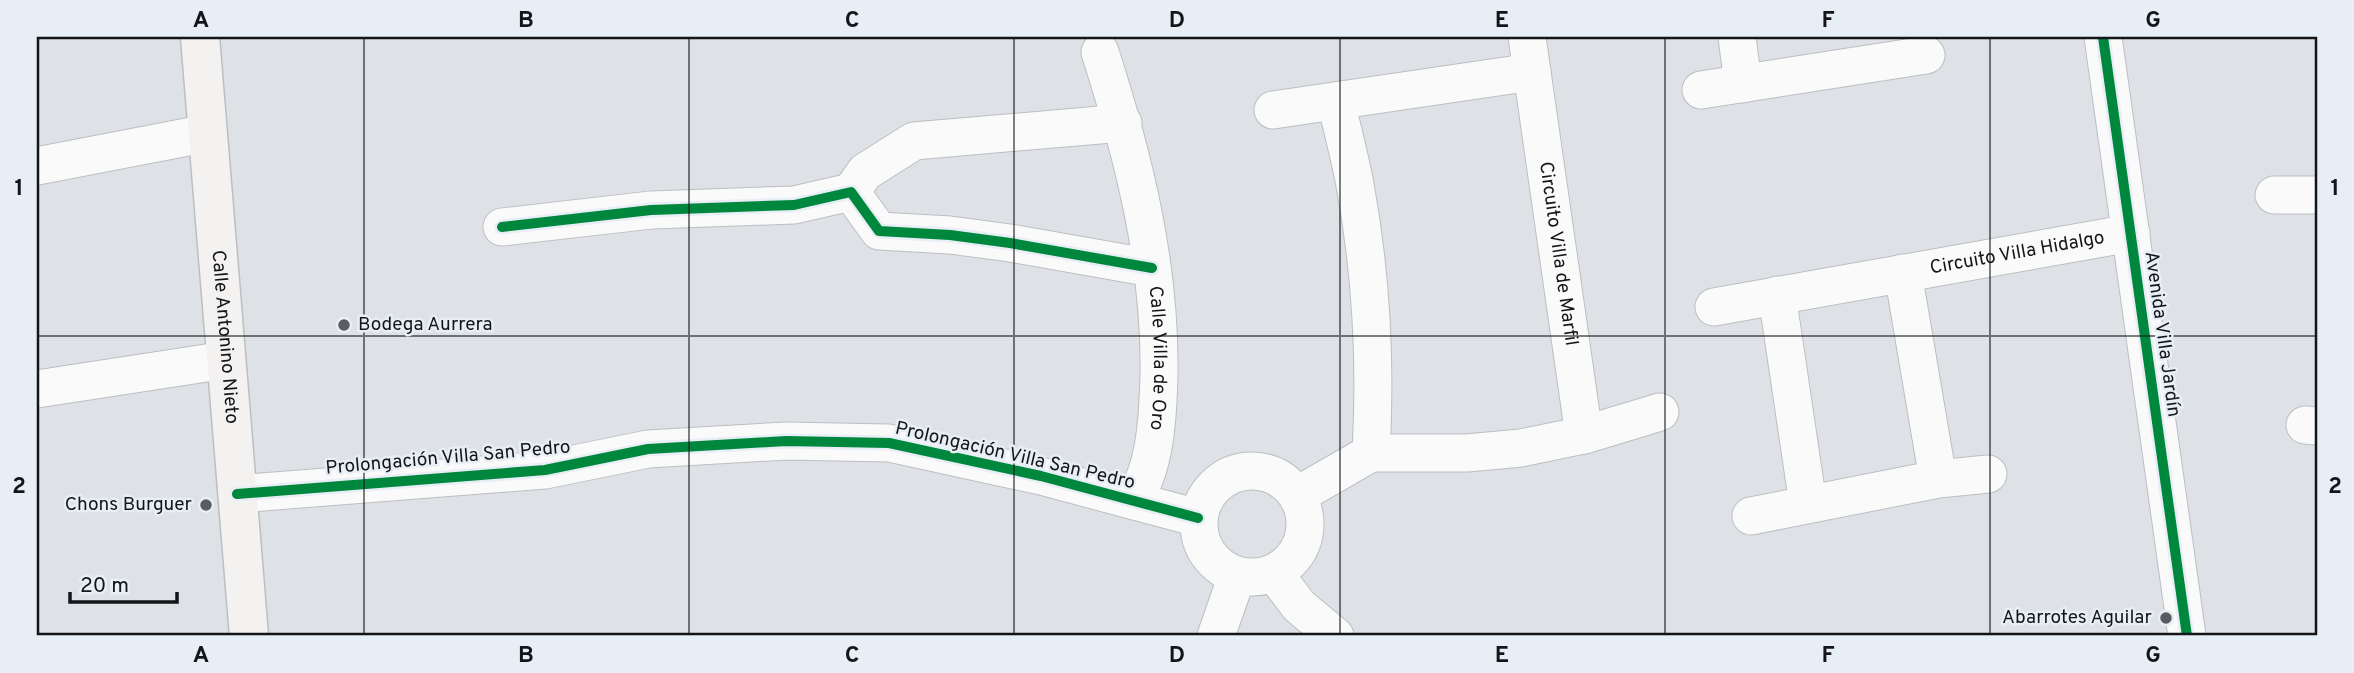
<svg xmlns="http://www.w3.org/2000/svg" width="2354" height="673" font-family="Overpass,sans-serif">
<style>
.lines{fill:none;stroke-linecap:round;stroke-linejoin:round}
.minor-casing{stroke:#bcbfc2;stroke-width:39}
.secondary-casing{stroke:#bcbfc2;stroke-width:41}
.minor{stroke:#fafafb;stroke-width:37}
.secondary{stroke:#f4f2f0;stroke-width:38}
.cycleway-casing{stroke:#e8eef5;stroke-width:15}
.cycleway{stroke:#00873e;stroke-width:10}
.grid{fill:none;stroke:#131518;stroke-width:2;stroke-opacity:0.55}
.poi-dot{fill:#5a5c60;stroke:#e8eef5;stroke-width:2.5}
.labels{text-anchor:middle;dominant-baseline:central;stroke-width:5;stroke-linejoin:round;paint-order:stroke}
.street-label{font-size:19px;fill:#131518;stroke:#e8eef5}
.poi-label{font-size:19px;fill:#131518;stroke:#e8eef5;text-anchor:end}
.neatline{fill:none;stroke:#131518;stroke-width:2.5}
.grid-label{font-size:23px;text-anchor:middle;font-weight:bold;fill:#131518}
</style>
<rect width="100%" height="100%" fill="#dee1e5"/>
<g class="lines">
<g class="minor-casing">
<g id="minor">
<path id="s1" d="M1527 37 1584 435"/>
<path d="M1737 37 1743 84"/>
<path d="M2103 37 2187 636"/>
<path id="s2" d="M1100 52C1134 158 1161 265 1159 377 1158 404 1157 434 1150 461 1147 475 1140 488 1135 501"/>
<path d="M1701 90 1926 55"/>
<path d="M1336 101C1342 129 1350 157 1355 185 1371 272 1376 364 1371 453"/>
<path d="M1273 110 1532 72"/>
<path d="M37 166 208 133"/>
<path d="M851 192 865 172 914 141 1123 123"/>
<path d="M2274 195H2317"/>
<path d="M502 227 651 210 794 205 851 192 879 231 950 235 1010 243 1152 268"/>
<path d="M1903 273 1938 479"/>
<path d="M1777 295 1808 504"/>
<path id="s3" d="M1714 307 2131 233"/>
<path d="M37 389 226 360"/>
<path d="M2305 425 2317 426"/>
<circle cx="1252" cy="524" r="53"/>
<path d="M237 494 545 470 648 449 786 441 889 443 1041 476 1198 518"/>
<path d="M1298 495 1371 453H1467L1521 448 1584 435 1660 412"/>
<path d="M1751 516 1938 479 1988 474"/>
<path d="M1274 573 1299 606 1335 636"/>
<path d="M1216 636 1237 576"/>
</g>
</g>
<g class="secondary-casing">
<g id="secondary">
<path id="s4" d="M200 37 249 636"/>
</g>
</g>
<use href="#minor" class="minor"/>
<use href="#secondary" class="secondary"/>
<g class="cycleway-casing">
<g id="cycleway">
<path d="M2103 37 2187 636"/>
<path d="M502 227 651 210 794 205 851 192 879 231 950 235 1010 243 1152 268"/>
<path d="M237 494 545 470 648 449 786 441 889 443 1041 476 1198 518"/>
</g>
</g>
<use href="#cycleway" class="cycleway"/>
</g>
<path class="grid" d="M364 37V636M689 37V636M1014 37V636M1340 37V636M1665 37V636M1990 37V636M37 336H2317"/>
<g class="poi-dot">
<circle cx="344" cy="325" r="7"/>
<circle cx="206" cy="505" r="7"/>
<circle cx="2166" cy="618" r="7"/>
</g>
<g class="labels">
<g class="street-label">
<text stroke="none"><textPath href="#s3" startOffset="308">Circuito Villa Hidalgo</textPath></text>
<text stroke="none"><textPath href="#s1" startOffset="219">Circuito Villa de Marfil</textPath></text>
<text transform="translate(2162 334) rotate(82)">Avenida Villa Jardín</text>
<text stroke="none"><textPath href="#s4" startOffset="301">Calle Antonino Nieto</textPath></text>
<text stroke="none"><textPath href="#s2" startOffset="313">Calle Villa de Oro</textPath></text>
<text transform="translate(1015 456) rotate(13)">Prolongación Villa San Pedro</text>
<text transform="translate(448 458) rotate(-5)">Prolongación Villa San Pedro</text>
</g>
<g class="poi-label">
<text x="358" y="325" text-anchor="start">Bodega Aurrera</text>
<text x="192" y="505">Chons Burguer</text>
<text x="2152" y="618">Abarrotes Aguilar</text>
</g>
</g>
<rect width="2354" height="673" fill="none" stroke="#e8eef5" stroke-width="77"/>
<path d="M70 592v10h107v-10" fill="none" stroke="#131518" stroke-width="3.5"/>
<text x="80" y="592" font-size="21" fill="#131518" stroke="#e8eef5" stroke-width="5" paint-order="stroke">20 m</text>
<rect x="38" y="38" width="2278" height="596" class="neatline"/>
<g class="grid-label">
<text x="201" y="27">A</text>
<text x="526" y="27">B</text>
<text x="852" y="27">C</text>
<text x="1177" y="27">D</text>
<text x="1502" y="27">E</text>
<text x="1828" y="27">F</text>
<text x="2153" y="27">G</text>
<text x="19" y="195">1</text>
<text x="2335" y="195">1</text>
<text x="19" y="493">2</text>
<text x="2335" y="493">2</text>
<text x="201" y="662">A</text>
<text x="526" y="662">B</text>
<text x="852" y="662">C</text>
<text x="1177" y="662">D</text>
<text x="1502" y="662">E</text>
<text x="1828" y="662">F</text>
<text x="2153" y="662">G</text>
</g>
</svg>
